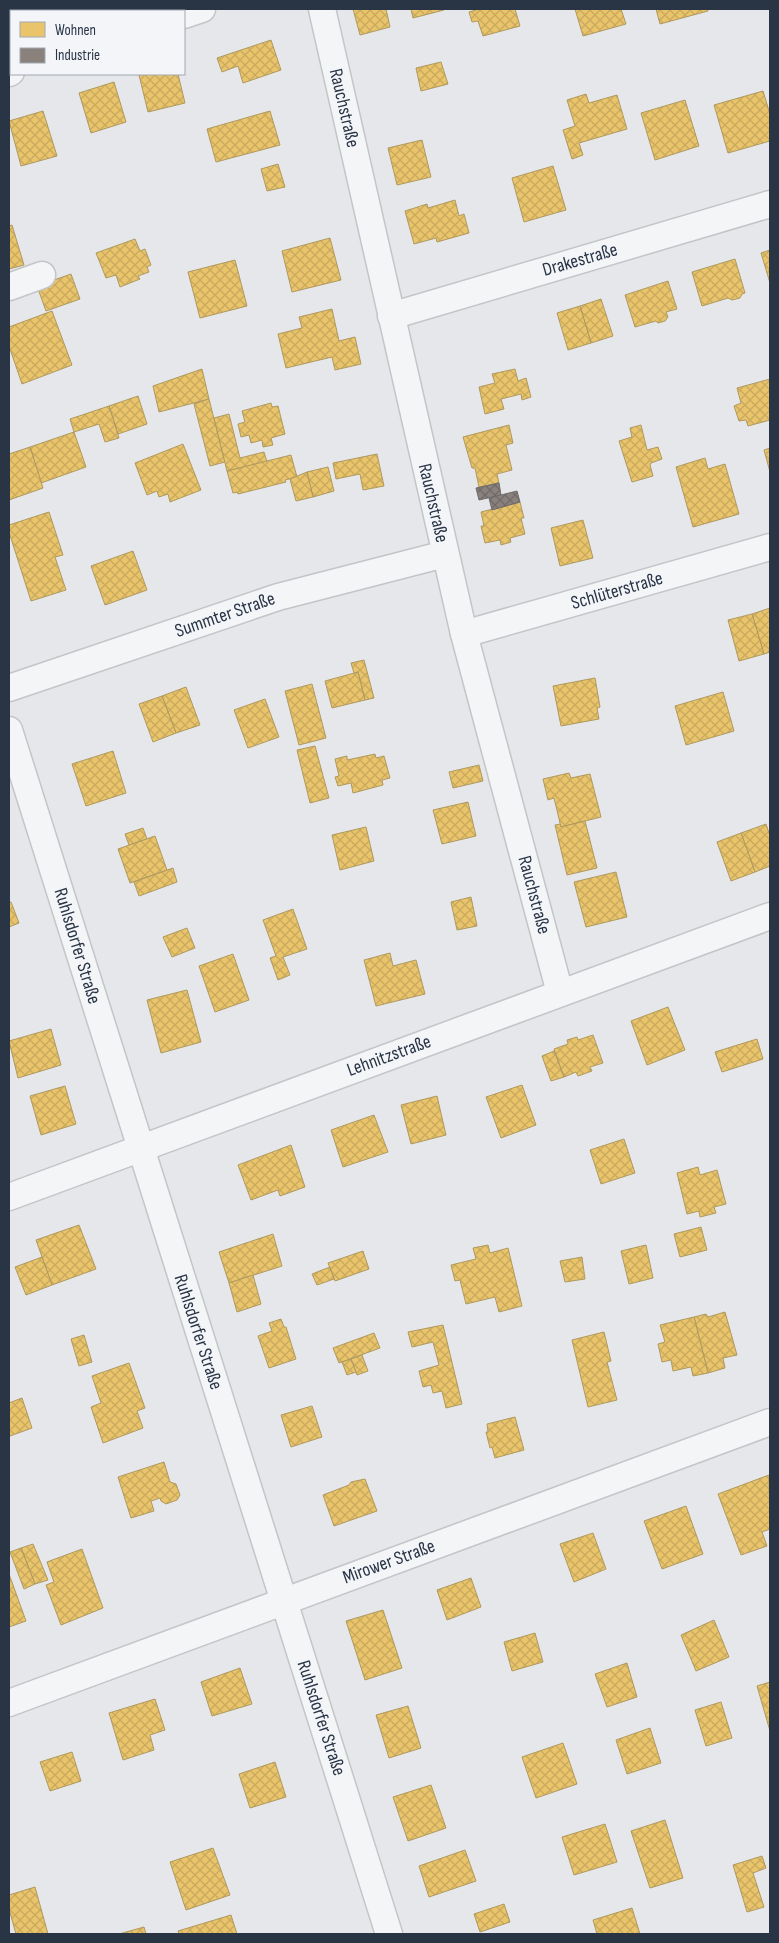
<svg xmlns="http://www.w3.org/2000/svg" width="779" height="1943" font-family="'Sofia Sans Condensed',sans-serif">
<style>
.homes{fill:url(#homes-cross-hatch);stroke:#af995f}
.industry{fill:url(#industry-cross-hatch);stroke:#6d6a6c}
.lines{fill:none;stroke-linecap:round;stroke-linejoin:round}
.minor-casing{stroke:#c3c5c8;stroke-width:29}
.minor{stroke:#f4f5f6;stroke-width:26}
.labels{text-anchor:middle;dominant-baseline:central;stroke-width:5;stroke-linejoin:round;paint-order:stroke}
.street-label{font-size:19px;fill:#293545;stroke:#f3f5f9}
</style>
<defs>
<pattern id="homes-cross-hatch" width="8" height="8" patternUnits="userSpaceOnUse" patternTransform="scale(1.25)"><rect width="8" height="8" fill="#e9c46a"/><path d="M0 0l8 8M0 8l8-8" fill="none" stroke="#c8a95d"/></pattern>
<pattern id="industry-cross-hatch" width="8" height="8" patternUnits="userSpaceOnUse" patternTransform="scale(1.25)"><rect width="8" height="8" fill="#8a817c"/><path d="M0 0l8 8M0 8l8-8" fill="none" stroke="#716a67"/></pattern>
</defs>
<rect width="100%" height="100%" fill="#e5e7ea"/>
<g class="homes">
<path d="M353 9H386L390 27 360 35Z"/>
<path d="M411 9H443L444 10 413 18Z"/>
<path d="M475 9H515L520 26 483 36 478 21 472 22 469 12 476 10Z"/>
<path d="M575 9H621L626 24 583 36Z"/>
<path d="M656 9H707L708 11 660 24Z"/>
<path d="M271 40 281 70 243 83 238 66 222 72 217 58Z"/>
<path d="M441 62 448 84 421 91 416 68Z"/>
<path d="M146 74H178L185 103 148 112 139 75Z"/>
<path d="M114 82 126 122 91 133 79 93Z"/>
<path d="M763 91 770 114V141L728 153 714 105Z"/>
<path d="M586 94 589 103 617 95 627 129 579 143 583 155 572 159 563 130 575 126 567 100Z"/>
<path d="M685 100 699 146 655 160 641 113Z"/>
<path d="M43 111 57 156 21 166 9 121Z"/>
<path d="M270 111 280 145 216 162 207 129Z"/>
<path d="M422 140 431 177 397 185 388 148Z"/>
<path d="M278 164 285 187 267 191 261 169Z"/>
<path d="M553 166 566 210 524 222 512 178Z"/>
<path d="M455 200 459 216 464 214 469 233 437 242 436 238 414 244 405 211 427 204 428 208Z"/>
<path d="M12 225 24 265 9 269V226Z"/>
<path d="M330 238 341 280 292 292 282 251Z"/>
<path d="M135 239 140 251 145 249 151 265 147 267 149 272 138 276 140 279 120 287 116 275 106 278 96 253Z"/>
<path d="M770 250V283L761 253Z"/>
<path d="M735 259 745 293 742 294 740 298 732 300 728 298 702 306 692 272Z"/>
<path d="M235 260 247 306 200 318 188 272Z"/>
<path d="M71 274 80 299 46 311 37 286Z"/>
<path d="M668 281 677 309 666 312 668 317 665 321 658 323 656 321 635 327 625 295Z"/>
<path d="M601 299 613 336 591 343 580 306Z"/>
<path d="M580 306 591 343 568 350 557 313Z"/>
<path d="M332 309 339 341 355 337 361 364 335 370 332 357 286 368 278 334 302 328 299 317Z"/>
<path d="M52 311 72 365 22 384 9 346V327Z"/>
<path d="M202 369 209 399 159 412 153 386Z"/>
<path d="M515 369 518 381 526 378 531 397 522 400 521 394 501 399 504 409 485 414 479 387 495 383 492 374Z"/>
<path d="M770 379V420L748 426 746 420 739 421 734 406 741 403 737 388Z"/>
<path d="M138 396 147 424 118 434 109 406Z"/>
<path d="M209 399 225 462 210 466 194 404Z"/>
<path d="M271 403 272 407 278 406 285 434 271 438 273 445 263 447 262 440 251 443 249 435 241 437 238 424 245 422 242 411Z"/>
<path d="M109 406 119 438 105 442 99 424 74 432 70 419Z"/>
<path d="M229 414 240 458 264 452 267 462 227 471 214 418Z"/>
<path d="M509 425 513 443 506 445 512 470 497 474 499 483 479 487 475 468H472L463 437Z"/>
<path d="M641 425 647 450 658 447 662 459 651 463 650 465 653 476 632 482 619 441 632 437 630 428Z"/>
<path d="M74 432 86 467 41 483 30 447Z"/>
<path d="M183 444 201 490 170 502 168 494 159 497 157 491 147 495 135 463Z"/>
<path d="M30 447 43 488 9 500V454Z"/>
<path d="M770 448V472L764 450Z"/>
<path d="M377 454 384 486 363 490 360 474 336 479 333 463Z"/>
<path d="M291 455 297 477 285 480 286 482 238 494 237 492 233 493 227 471Z"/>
<path d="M705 458 708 469 725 464 739 514 693 527 676 467Z"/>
<path d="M328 467 334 491 313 497 307 472Z"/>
<path d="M307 472 313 497 296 501 290 479Z"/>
<path d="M520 502 524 518H521L525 534 510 538 511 542 501 545 500 540 485 543 481 526H484L481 512Z"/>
<path d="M49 512 63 555 55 557 66 590 31 601 9 532V525Z"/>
<path d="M583 520 593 558 560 566 551 528Z"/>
<path d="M133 551 147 590 105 605 91 566Z"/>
<path d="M770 608V652L764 654 752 614Z"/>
<path d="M752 614 764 654 739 661 728 620Z"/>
<path d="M364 660 374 698 365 700 358 672 354 673 351 663Z"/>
<path d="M358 672 365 700 332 708 325 681Z"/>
<path d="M595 678 600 707 597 708 599 719 561 726 553 686Z"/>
<path d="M312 684 326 738 299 745 285 691Z"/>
<path d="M186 687 200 725 176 733 162 696Z"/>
<path d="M723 692 734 731 686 745 675 706Z"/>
<path d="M162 696 176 733 153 742 139 704Z"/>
<path d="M265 699 279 737 248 748 234 710Z"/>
<path d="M315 746 329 798 310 803 297 750Z"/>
<path d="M113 751 126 793 86 806 72 764Z"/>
<path d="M375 754 376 758 384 756 390 778 382 780 383 785 353 793 351 783 338 786 335 777 339 776 335 759 347 756V760Z"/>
<path d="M479 765 483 781 453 788 449 772Z"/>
<path d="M569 773 571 778 590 774 601 817 561 827 554 798 548 800 543 779Z"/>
<path d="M468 802 476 836 442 844 433 810Z"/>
<path d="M585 821 597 868 567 875 555 825 560 824 561 827Z"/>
<path d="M766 824 770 836V866L755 872 741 833Z"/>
<path d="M366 827 374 861 340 870 332 835Z"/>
<path d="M143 828 147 839 129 845 125 834Z"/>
<path d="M741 833 755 872 731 881 717 842Z"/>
<path d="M155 836 167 870 130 883 118 849Z"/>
<path d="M173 868 177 882 139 896 134 882Z"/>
<path d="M616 872 627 917 586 927 574 882Z"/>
<path d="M471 897 477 926 457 930 451 902Z"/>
<path d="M11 902 19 923 9 927V903Z"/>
<path d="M293 909 307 949 283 957 290 975 278 980 270 958 276 956 263 920Z"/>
<path d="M187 928 195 948 172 957 163 937Z"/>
<path d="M390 953 393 966 416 960 425 994 376 1006 364 960Z"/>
<path d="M233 954 249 1000 215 1012 199 966Z"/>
<path d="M187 990 201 1042 161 1053 147 1000Z"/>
<path d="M668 1007 685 1050 647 1065 631 1021Z"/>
<path d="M51 1029 61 1065 18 1078 9 1041Z"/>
<path d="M593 1035 603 1063 590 1067 592 1071 578 1076 576 1072 564 1077 554 1049 568 1044 567 1040 577 1037 578 1040Z"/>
<path d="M757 1039 763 1059 722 1072 715 1052Z"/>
<path d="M554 1051 564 1077 551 1081 542 1056Z"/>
<path d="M522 1085 536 1125 501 1138 486 1097Z"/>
<path d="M65 1086 76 1124 41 1135 30 1096Z"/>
<path d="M437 1096 446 1135 411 1144 401 1105Z"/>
<path d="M374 1115 388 1152 343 1167 331 1130Z"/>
<path d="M624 1139 635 1173 601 1184 590 1150Z"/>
<path d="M291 1145 305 1187 280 1196 278 1190 251 1200 238 1165Z"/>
<path d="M698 1167 700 1175 717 1170 726 1204 714 1207 716 1213 700 1217 699 1211 687 1214 677 1173Z"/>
<path d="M79 1225 96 1269 52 1285 36 1240Z"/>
<path d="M701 1227 707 1250 680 1257 674 1234Z"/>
<path d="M273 1234 282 1266 229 1283 219 1252Z"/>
<path d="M488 1245 490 1253 508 1248 522 1306 499 1312 495 1297 466 1304 460 1280 455 1281 451 1265 476 1259 473 1248Z"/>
<path d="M646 1245 653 1278 629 1284 621 1251Z"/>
<path d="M363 1251 369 1269 335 1281 328 1263Z"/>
<path d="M42 1257 52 1285 26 1295 15 1267Z"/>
<path d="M582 1257 585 1279 565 1282 560 1261Z"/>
<path d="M330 1267 334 1279 317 1285 312 1274Z"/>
<path d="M253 1275 261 1304 237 1312 229 1283Z"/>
<path d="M725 1312 737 1355 723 1358 725 1368 708 1373 694 1317 706 1314 708 1317Z"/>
<path d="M694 1317 708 1373 693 1376 691 1367 673 1371 671 1360 662 1362 658 1344 665 1342 660 1325Z"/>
<path d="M281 1319 284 1327H286L296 1359 269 1368 258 1336 272 1331 269 1323Z"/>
<path d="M443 1325 462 1404 446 1408 442 1391 433 1393 431 1385 423 1387 419 1371 439 1365 433 1342 412 1347 408 1332Z"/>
<path d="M604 1332 611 1361 607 1362 617 1400 588 1407 572 1340Z"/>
<path d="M374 1333 380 1348 339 1363 333 1348Z"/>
<path d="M84 1335 92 1362 79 1366 71 1339Z"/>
<path d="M362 1355 368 1371 357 1375 351 1359Z"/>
<path d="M351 1359 356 1372 347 1375 342 1362Z"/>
<path d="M129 1363 145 1408 137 1411 143 1428 103 1443 91 1407 101 1403 92 1376Z"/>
<path d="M22 1398 32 1428 10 1436 9 1432V1403Z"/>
<path d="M312 1406 322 1437 291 1447 281 1415Z"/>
<path d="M515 1417 524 1450 495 1458 492 1447 490 1448 486 1432H488L487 1424Z"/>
<path d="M164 1462 170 1482 176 1484 180 1495 177 1500 166 1504 161 1501 160 1498 151 1501 154 1511 131 1518 118 1477Z"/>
<path d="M769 1475 770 1529 762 1532 767 1546 741 1555 718 1494Z"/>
<path d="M365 1479 377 1511 334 1526 323 1495 349 1485 351 1482Z"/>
<path d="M686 1506 703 1554 662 1569 644 1521Z"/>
<path d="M593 1533 606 1569 574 1582 560 1544Z"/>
<path d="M33 1544 48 1580 35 1584 21 1548Z"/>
<path d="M21 1548 35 1584 24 1589 10 1552Z"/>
<path d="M82 1549 103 1608 61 1625 46 1585 54 1582 47 1562Z"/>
<path d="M9 1574 26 1621 9 1627Z"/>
<path d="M471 1578 481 1607 447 1620 437 1590Z"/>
<path d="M383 1610 402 1668 365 1680 346 1621Z"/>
<path d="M714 1620 729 1657 696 1671 681 1635Z"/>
<path d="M535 1633 543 1662 512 1671 504 1642Z"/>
<path d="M627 1663 637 1697 607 1707 595 1674Z"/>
<path d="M240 1668 252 1704 212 1716 201 1682Z"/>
<path d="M770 1682V1731L757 1686Z"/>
<path d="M155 1699 165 1730 150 1735 154 1750 123 1760 109 1713Z"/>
<path d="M721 1702 732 1738 706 1746 695 1710Z"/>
<path d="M408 1706 421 1748 389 1758 376 1715Z"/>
<path d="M650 1728 661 1763 627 1774 616 1740Z"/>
<path d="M563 1743 577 1784 536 1798 522 1757Z"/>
<path d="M72 1752 81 1781 50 1791 40 1762Z"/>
<path d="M275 1762 286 1797 250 1808 239 1774Z"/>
<path d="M431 1785 446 1828 408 1841 393 1797Z"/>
<path d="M665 1820 683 1878 650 1888 631 1831Z"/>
<path d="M605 1824 617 1862 574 1875 562 1837Z"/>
<path d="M213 1848 230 1895 186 1910 170 1862Z"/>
<path d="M465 1850 476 1881 429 1897 419 1866Z"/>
<path d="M762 1856 766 1868 753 1873 764 1907 747 1912 733 1865Z"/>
<path d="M35 1887 48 1934H16L9 1909V1895Z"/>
<path d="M504 1904 510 1922 480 1932 474 1914Z"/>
<path d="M632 1908 640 1934H597L593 1920Z"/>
<path d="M231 1915 237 1934H179L178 1931Z"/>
<path d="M144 1927 146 1934H119Z"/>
</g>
<g class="industry">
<path d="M499 483 501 495 479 500 476 488Z"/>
<path d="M517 491 520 502 492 510 489 498Z"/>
</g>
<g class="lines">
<g class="minor-casing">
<g id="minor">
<path d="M322 9 464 634 560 993"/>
<path d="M184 15 202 9"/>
<path d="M9 73 11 72"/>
<path d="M9 287 42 275"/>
<path d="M391 316 770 204"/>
<path d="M464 634 770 547"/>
<path d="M9 688 278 597 445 554"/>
<path d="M9 730 389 1934"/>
<path d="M9 1197 770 916"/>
<path d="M9 1703 770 1422"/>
</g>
</g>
<use href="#minor" class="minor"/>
</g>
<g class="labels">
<g class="street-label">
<text transform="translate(344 108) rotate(77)">Rauchstraße</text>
<text transform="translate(580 260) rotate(-16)">Drakestraße</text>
<text transform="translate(433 503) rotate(77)">Rauchstraße</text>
<text transform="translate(617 591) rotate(-16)">Schlüterstraße</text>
<text transform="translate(225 615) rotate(-19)">Summter Straße</text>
<text transform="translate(534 895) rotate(75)">Rauchstraße</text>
<text transform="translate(77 946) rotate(73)">Ruhlsdorfer Straße</text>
<text transform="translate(389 1056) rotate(-20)">Lehnitzstraße</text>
<text transform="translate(198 1332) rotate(72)">Ruhlsdorfer Straße</text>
<text transform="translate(389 1562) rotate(-20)">Mirower Straße</text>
<text transform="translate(321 1718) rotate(72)">Ruhlsdorfer Straße</text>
</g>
</g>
<rect width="779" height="1943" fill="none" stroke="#293545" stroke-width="20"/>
<rect x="10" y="10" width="175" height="65" fill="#f3f5f9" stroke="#a2a8b1"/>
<rect x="20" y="22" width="25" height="15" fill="#e9c46a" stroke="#a2a8b1"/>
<text x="55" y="35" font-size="15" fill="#293545">Wohnen</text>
<rect x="20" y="48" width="25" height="15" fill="#8a817c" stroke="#a2a8b1"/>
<text x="55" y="60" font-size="15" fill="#293545">Industrie</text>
</svg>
